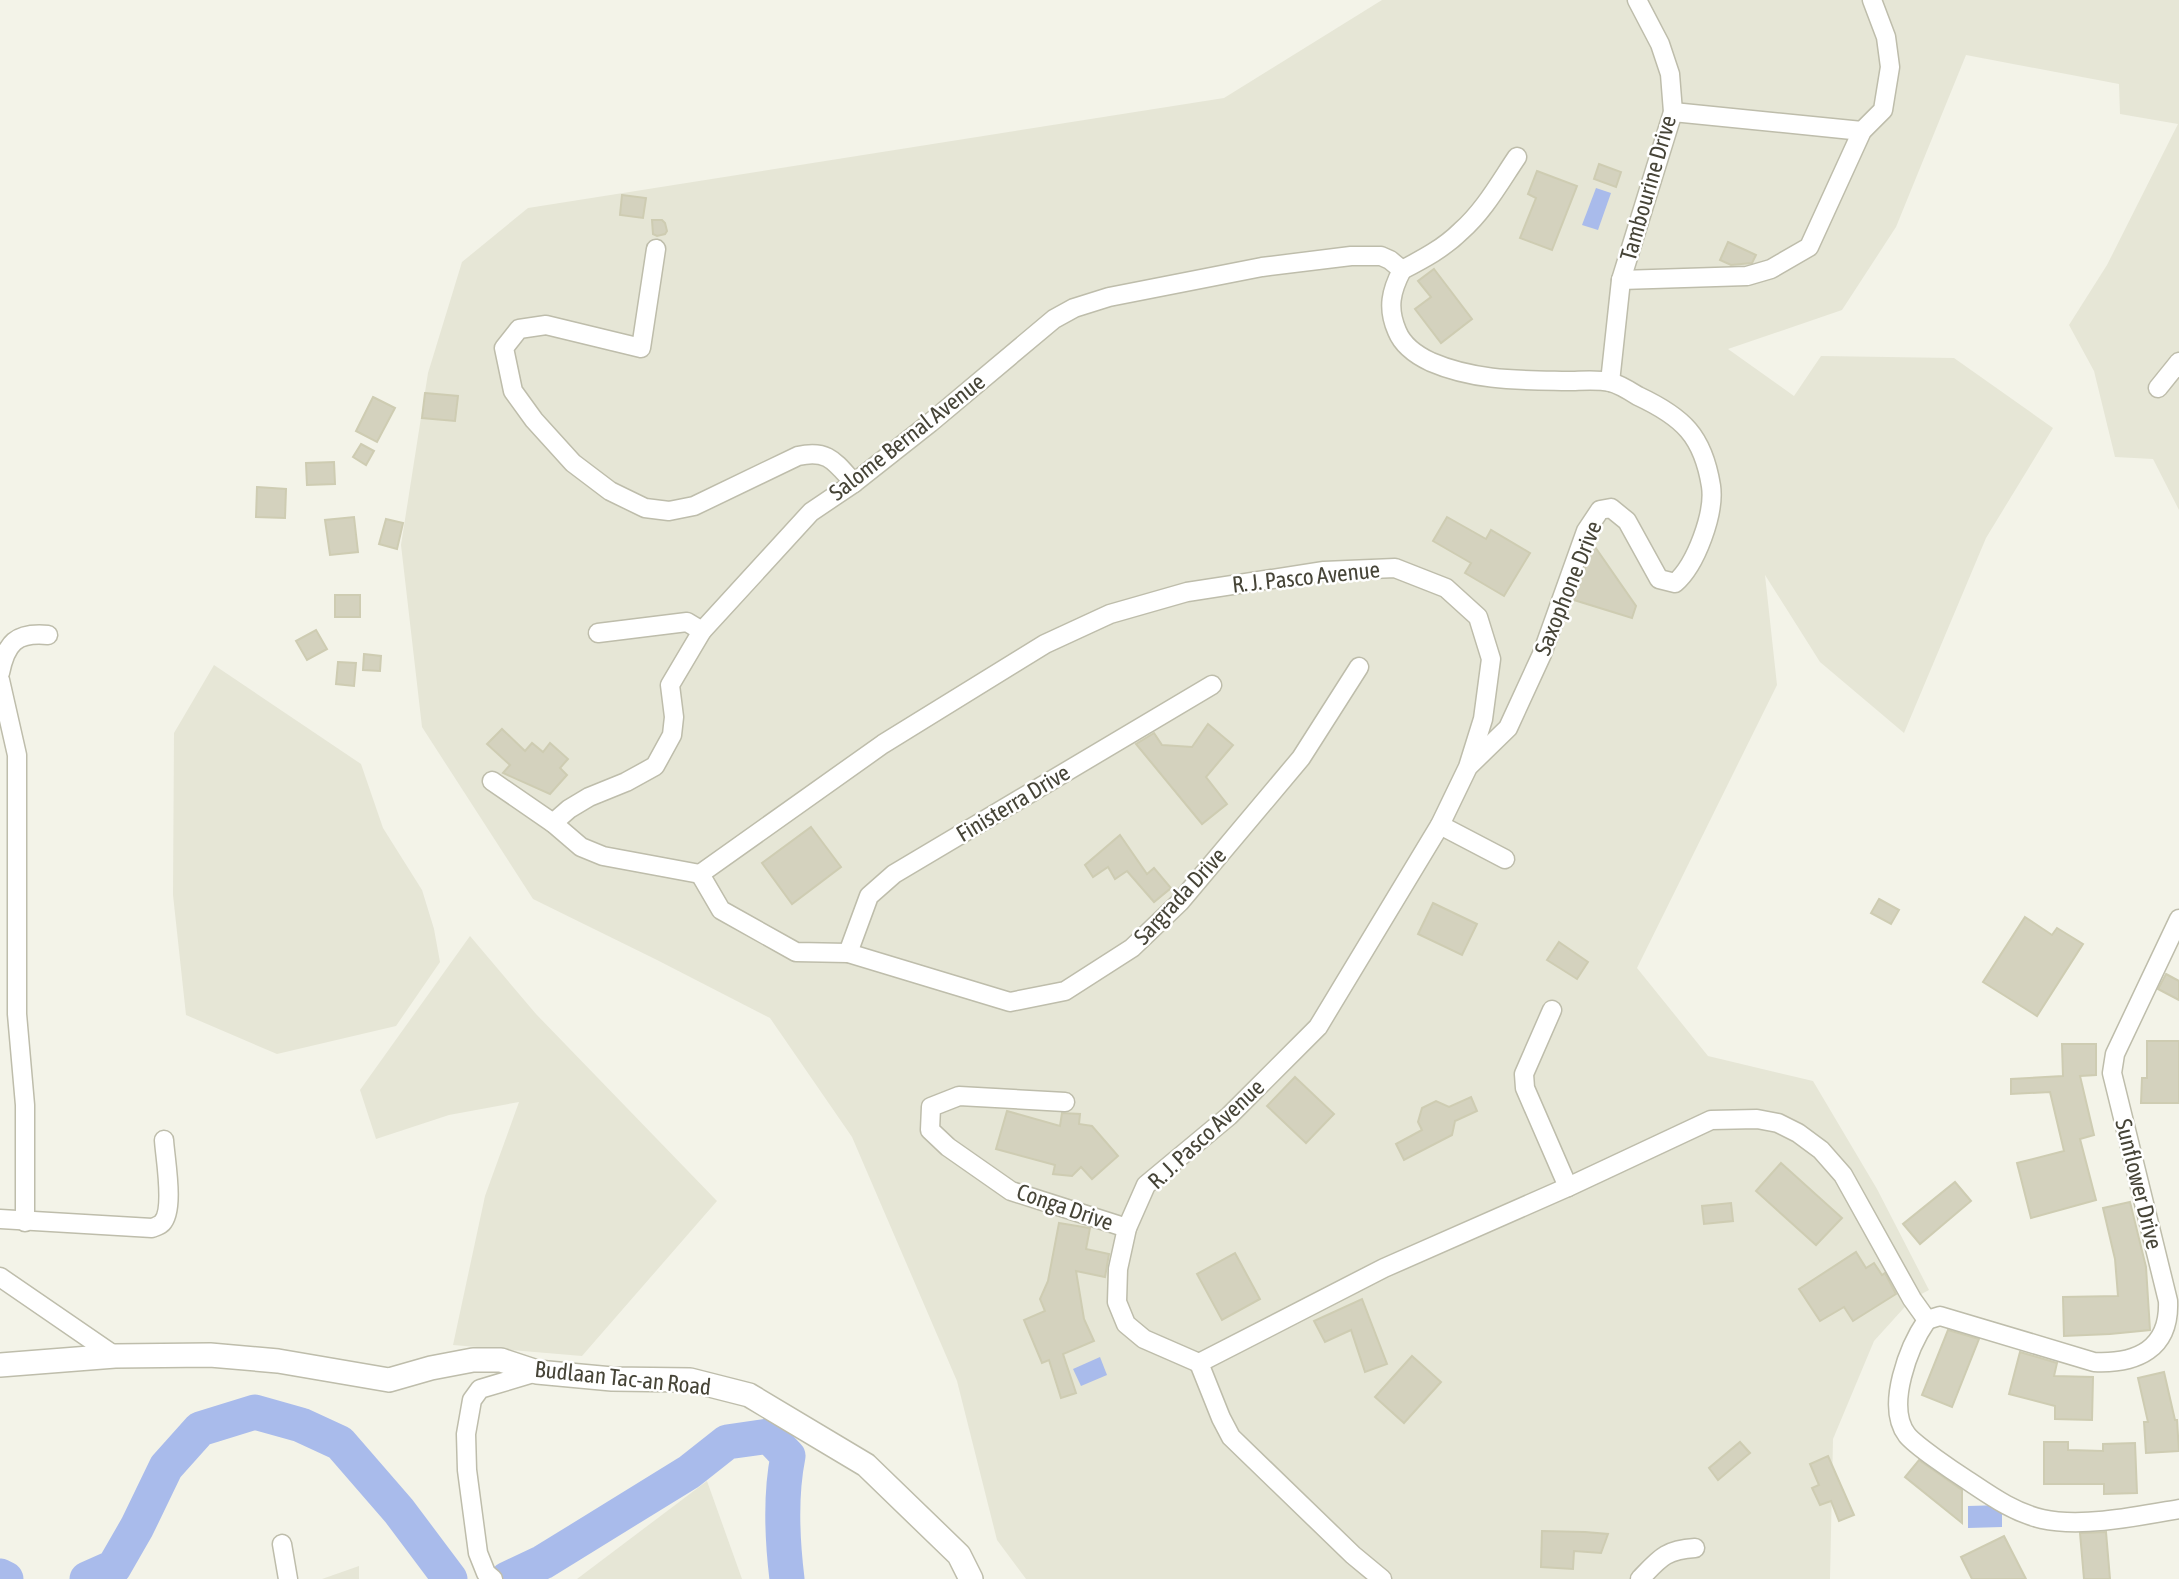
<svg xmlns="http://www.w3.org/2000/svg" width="2179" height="1579" font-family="'Asap Condensed',sans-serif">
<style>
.residential{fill:#e6e6d6}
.water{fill:#a9bbeb}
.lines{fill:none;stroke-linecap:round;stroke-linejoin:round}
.river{stroke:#a9bbeb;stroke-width:35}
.building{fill:#d4d2be;stroke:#ceccb2;stroke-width:2}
.minor-casing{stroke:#bebdab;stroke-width:21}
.tertiary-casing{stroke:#bebdab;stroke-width:26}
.minor{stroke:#fff;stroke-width:18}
.tertiary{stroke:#fff;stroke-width:23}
.labels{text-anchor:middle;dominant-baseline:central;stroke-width:5;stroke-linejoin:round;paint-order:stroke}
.street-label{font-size:23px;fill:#464437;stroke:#fff}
</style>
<rect width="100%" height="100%" fill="#f3f3e8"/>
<g class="residential">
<path d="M1382 0H2179V510L2153 459 2115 457 2094 371 2069 325 2107 265 2178 124 2120 114 2119 84 1966 55 1896 227 1842 310 1728 349 1794 396 1821 356 1954 358 2053 428 1986 538 1904 733 1820 662 1765 575 1777 685 1637 968 1708 1056 1813 1081 1877 1189 1929 1290 1912 1299 1874 1341 1833 1439 1830 1579H1026L997 1540 957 1381 852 1137 770 1018 657 960 533 899 422 727 401 545 428 373 462 262 528 208 1224 98Z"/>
<path d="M214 665 361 764 383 828 422 890 434 929 440 962 396 1026 277 1054 186 1015 173 895 174 733Z"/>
<path d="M470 936 536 1014 717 1201 582 1356 453 1345 485 1196 519 1102 449 1115 376 1139 360 1090Z"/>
<path d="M707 1481 742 1579H577Z"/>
<path d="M359 1566V1579H322Z"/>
</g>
<g class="water">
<path d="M1596 188 1611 193 1598 230 1582 225Z"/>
<path d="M1100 1357 1107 1375 1081 1386 1073 1369Z"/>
<path d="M2002 1505V1527L1968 1528V1506Z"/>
</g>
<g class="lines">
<g class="river">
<path d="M0 1576 6 1579"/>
<path d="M87 1579 114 1567 137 1527 166 1467 200 1429 255 1412 301 1425 340 1443 399 1511 450 1579"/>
<path d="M507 1579 543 1562 689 1472 727 1442 769 1436 788 1456C780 1496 782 1538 787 1579"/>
</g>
</g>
<g class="building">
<path d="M1599 164 1621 172 1616 187 1594 179Z"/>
<path d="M1537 171 1577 186 1552 250 1520 238 1536 198 1528 194Z"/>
<path d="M622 195 646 198 643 218 620 215Z"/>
<path d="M652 220H662L665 223 667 231 665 234 657 236 653 234Z"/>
<path d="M1728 242 1756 255 1752 263 1731 265 1720 260Z"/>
<path d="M1434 269 1472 319 1441 343 1415 309 1431 297 1418 281Z"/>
<path d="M425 393 458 396 455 421 422 418Z"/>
<path d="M373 397 395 408 377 442 356 431Z"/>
<path d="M361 444 374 451 366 465 353 457Z"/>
<path d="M334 462 335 484 307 485 306 463Z"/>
<path d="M257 487 286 489 285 518 256 517Z"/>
<path d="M354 517 358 552 330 555 325 520Z"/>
<path d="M1447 517 1486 539 1491 530 1530 553 1504 596 1465 573 1471 563 1433 541Z"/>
<path d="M386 519 403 523 397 549 379 544Z"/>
<path d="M1593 544 1636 606 1632 618 1574 600Z"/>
<rect x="335" y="595" width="25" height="22"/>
<path d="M316 630 327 649 307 660 296 641Z"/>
<path d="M364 654 381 656 380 671 363 670Z"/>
<path d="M338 662 356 663 354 686 336 684Z"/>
<path d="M1208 724 1233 745 1206 777 1227 804 1202 824 1136 744 1154 733 1162 745 1192 747Z"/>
<path d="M502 729 525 751 532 743 543 752 550 743 568 759 560 768 567 775 550 794 503 773 510 765 487 744Z"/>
<path d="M811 827 841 867 792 904 762 863Z"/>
<path d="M1120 835 1147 874 1154 868 1171 888 1154 902 1127 871 1115 879 1108 867 1093 877 1085 865Z"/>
<path d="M1879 899 1899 910 1891 924 1871 913Z"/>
<path d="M1433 903 1477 924 1462 955 1418 934Z"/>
<path d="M2025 917 2052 935 2057 928 2083 944 2037 1016 1983 982Z"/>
<path d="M1559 942 1588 962 1577 979 1547 960Z"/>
<path d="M2166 974 2179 981V1000L2158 989Z"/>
<path d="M2147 1041H2179V1103H2141L2142 1078H2147Z"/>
<path d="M2062 1044H2096V1075L2080 1076 2094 1135 2080 1139 2096 1200 2031 1218 2017 1163 2064 1151 2050 1092 2011 1094V1079L2063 1076Z"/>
<path d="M1295 1077 1334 1114 1306 1143 1267 1106Z"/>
<path d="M1471 1097 1477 1111 1455 1121 1452 1135 1404 1160 1396 1144 1422 1130 1418 1122 1422 1108 1436 1101 1449 1107Z"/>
<path d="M1007 1111 1060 1126 1062 1113 1080 1114 1079 1124 1092 1126 1118 1156 1092 1179 1081 1167 1072 1176 1053 1174 1055 1165 996 1149Z"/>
<path d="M1781 1163 1842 1218 1816 1245 1756 1191Z"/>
<path d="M1955 1182 1971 1201 1920 1244 1903 1224Z"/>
<path d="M2130 1202 2146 1267 2150 1330 2110 1334 2064 1336 2063 1297 2118 1296 2115 1259 2103 1208Z"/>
<path d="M1731 1203 1733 1221 1704 1224 1702 1206Z"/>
<path d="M1059 1223 1090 1228 1086 1249 1109 1254 1105 1277 1076 1271 1084 1319 1094 1341 1063 1354 1076 1393 1061 1398 1049 1360 1042 1363 1024 1320 1045 1311 1040 1299 1048 1281Z"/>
<path d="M1856 1252 1866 1268 1874 1263 1882 1275 1885 1273 1896 1294 1853 1321 1844 1307 1820 1321 1799 1289Z"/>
<path d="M1235 1253 1260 1299 1222 1320 1197 1274Z"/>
<path d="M1362 1299 1387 1364 1365 1372 1351 1330 1325 1342 1314 1321Z"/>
<path d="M1948 1330 1979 1339 1952 1407 1922 1395Z"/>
<path d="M2020 1352 2057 1363 2054 1376 2093 1377 2092 1420 2055 1419V1406L2009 1394Z"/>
<path d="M1412 1356 1441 1382 1404 1423 1375 1397Z"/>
<path d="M2164 1372 2175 1420H2177L2179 1451 2146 1453 2144 1422H2148L2138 1378Z"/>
<path d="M1740 1442 1750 1453 1718 1480 1709 1468Z"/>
<path d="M2044 1442H2068V1450L2103 1451V1444L2135 1443 2137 1493 2104 1494V1484H2044Z"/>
<path d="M1828 1456 1854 1515 1839 1521 1831 1501 1820 1505 1812 1488 1819 1485 1810 1464Z"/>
<path d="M1919 1460 1962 1490V1523L1905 1477Z"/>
<path d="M1542 1531 1585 1532 1608 1534 1601 1553 1574 1551 1573 1569 1541 1567Z"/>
<path d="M2106 1532 2110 1579H2084L2080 1533Z"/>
<path d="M2004 1536 2026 1579H1972L1961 1557Z"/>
</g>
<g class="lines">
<g class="minor-casing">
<g id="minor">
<path d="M1673 112 1862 131"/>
<path d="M656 249 641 348 546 325 519 329 504 348 513 391 534 420 573 463 610 491 645 508 669 511 694 506 798 456C828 449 835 462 854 483"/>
<path d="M1402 270C1391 291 1387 308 1397 331 1403 346 1416 355 1431 362 1475 381 1520 380 1567 381 1580 381 1597 379 1610 382 1619 384 1630 391 1638 396 1683 417 1703 436 1711 486 1715 513 1696 565 1675 583L1659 579 1627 521 1611 508 1600 510 1586 531 1542 654 1508 728 1470 765"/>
<path d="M1402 270C1423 259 1444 248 1461 231 1484 211 1500 182 1517 157"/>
<path d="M1621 280 1747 276 1771 269 1809 247 1862 131 1883 110 1890 67 1886 37 1872 0"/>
<path d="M1610 382 1621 280 1673 112 1670 74 1660 44 1637 0"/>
<path d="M2158 388 2179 362"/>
<path d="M598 633 687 622 702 631"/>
<path d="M0 673C6 643 16 632 48 635"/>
<path d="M0 680 17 755V1014L25 1105V1222"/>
<path d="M492 781 553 823 581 847 603 856 700 874"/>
<path d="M553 823 569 809 589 797 626 782 655 766 672 735 674 717 670 685 702 631 811 512 854 483 930 423 1054 319 1074 308 1109 297 1262 267 1351 256H1381L1390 260 1402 270"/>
<path d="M1440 825 1505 859"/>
<path d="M700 874 883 744 1045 644 1110 614 1187 592 1324 571 1395 568 1446 588 1478 617 1491 659 1483 719 1468 767 1440 825 1318 1027 1229 1116 1146 1185 1127 1228 1118 1269 1117 1302 1126 1324 1144 1339 1199 1363"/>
<path d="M700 874 721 910 796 952 848 953 1010 1002 1065 991 1132 948 1180 902 1301 758 1359 667"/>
<path d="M848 953 869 896 894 874 1212 685"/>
<path d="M1552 1010 1524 1074 1525 1088 1568 1187"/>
<path d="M1065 1102 959 1096 931 1107 930 1130 948 1147 1011 1191 1127 1228"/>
<path d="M0 1219 152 1228C153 1228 162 1224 162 1223 175 1210 165 1158 164 1140"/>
<path d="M0 1277 115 1356"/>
<path d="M1927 1320 1940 1316 2094 1362C2137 1364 2170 1349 2168 1301L2112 1073 2115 1054 2179 919"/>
<path d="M1927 1320C1909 1346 1885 1406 1907 1435 1916 1446 1953 1471 1967 1480 1991 1496 2013 1512 2042 1519 2082 1528 2139 1516 2179 1509"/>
<path d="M1199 1363 1384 1268 1568 1187 1711 1120 1757 1119 1778 1123 1798 1133 1821 1150 1843 1175 1912 1299 1927 1320"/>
<path d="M1199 1363 1221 1418 1231 1437 1353 1555 1382 1579"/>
<path d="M282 1544 288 1579"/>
<path d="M493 1579 486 1573 478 1553 467 1470 466 1434 472 1400 480 1389 537 1372"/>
<path d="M1640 1579C1660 1558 1665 1550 1695 1548"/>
</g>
</g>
<g class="tertiary-casing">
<path id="tertiary" d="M0 1365 115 1356 210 1355 278 1361 389 1380 431 1368 473 1360H501L537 1372 612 1379 690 1380 749 1395 866 1465 959 1555 971 1579"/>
</g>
<use href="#minor" class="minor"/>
<use href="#tertiary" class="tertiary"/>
</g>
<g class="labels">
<g class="street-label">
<text transform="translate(1648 188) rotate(-74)">Tambourine Drive</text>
<text transform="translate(907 437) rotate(-38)">Salome Bernal Avenue</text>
<text transform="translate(1306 577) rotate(-6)">R. J. Pasco Avenue</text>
<text transform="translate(1568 588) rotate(-68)">Saxophone Drive</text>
<text transform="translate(1013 803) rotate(-31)">Finisterra Drive</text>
<text transform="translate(1180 896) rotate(-47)">Sargrada Drive</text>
<text transform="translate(1206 1134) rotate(-43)">R. J. Pasco Avenue</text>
<text transform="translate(2139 1184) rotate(76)">Sunflower Drive</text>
<text transform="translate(1065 1207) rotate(19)">Conga Drive</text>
<text transform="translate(623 1378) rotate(6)">Budlaan Tac-an Road</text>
</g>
</g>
</svg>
